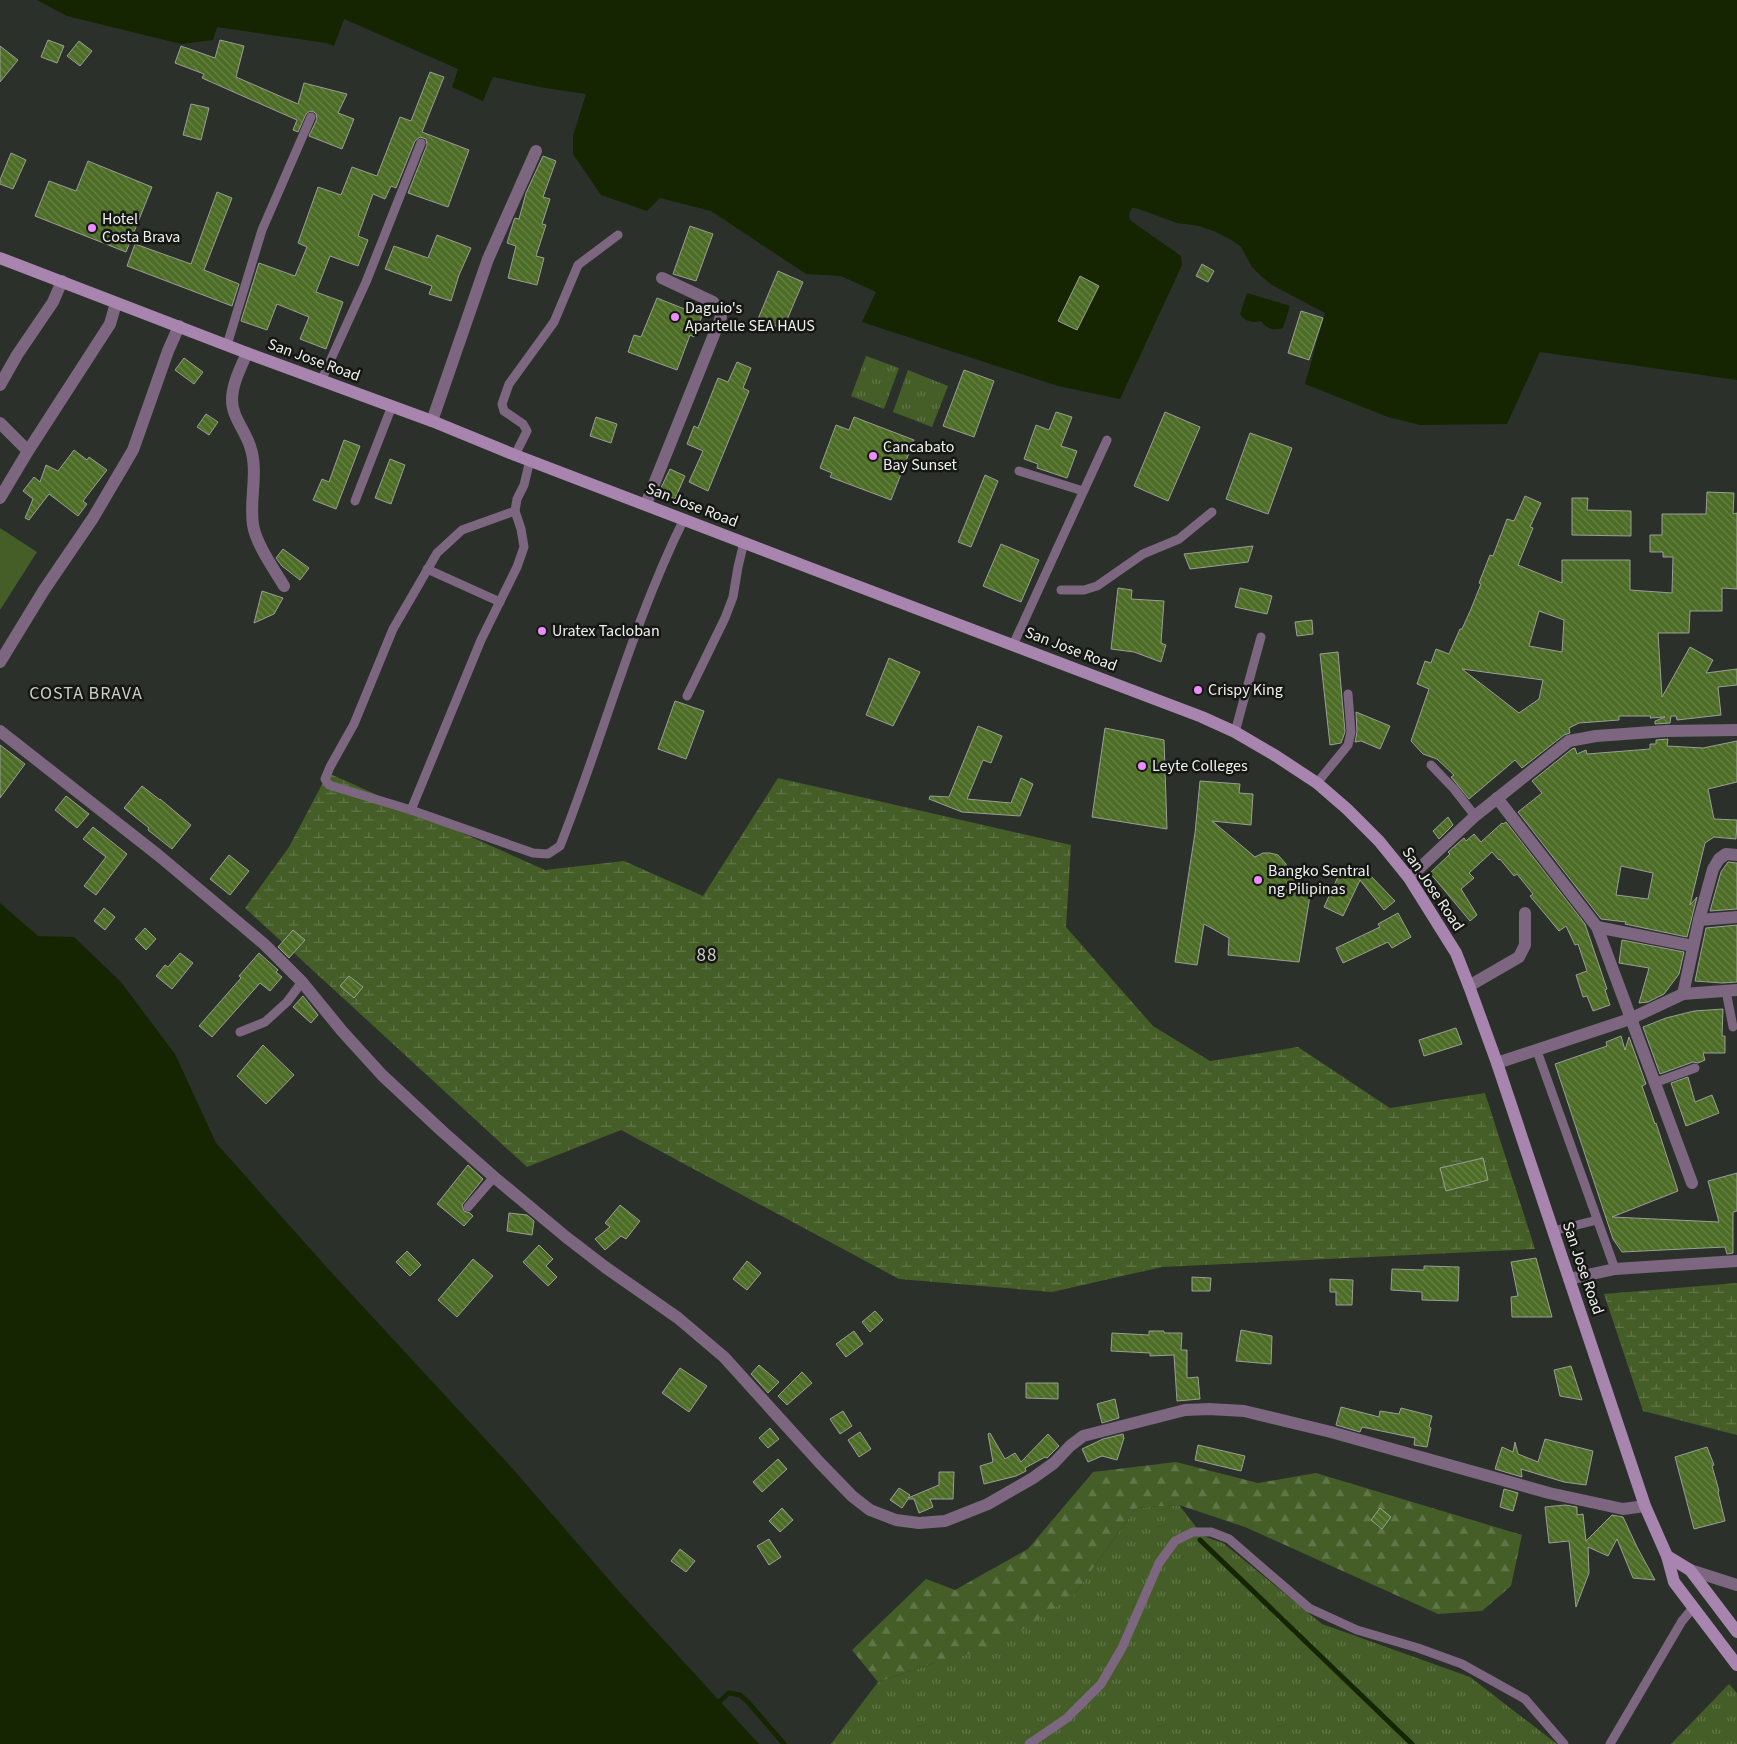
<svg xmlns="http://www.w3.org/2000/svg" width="1737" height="1744" font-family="'Source Sans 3',sans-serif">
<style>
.grass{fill:url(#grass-tufts)}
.forest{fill:url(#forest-firs)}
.wetland{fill:url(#wetland-marsh)}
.green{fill:#455e28}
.water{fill:#152501}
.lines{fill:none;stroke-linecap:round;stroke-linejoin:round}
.stream{stroke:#152501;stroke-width:5}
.building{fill:url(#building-back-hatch);stroke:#9a9e97;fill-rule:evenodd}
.lane{stroke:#7c6680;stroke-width:9}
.street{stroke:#7c6680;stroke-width:12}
.secondary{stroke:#a885af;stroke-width:12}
.poi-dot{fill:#eb8dfc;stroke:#161714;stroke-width:2}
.labels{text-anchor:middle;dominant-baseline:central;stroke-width:5;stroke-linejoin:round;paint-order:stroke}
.poi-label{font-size:16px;fill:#eff1ed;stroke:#161714;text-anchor:start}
.street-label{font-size:16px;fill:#eff1ed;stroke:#161714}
.neighbourhood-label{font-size:18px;letter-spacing:1px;fill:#ccd0c9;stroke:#161714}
.quarter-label{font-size:19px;letter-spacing:1px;fill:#ccd0c9;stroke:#161714}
</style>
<defs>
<pattern id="grass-tufts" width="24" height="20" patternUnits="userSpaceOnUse" patternTransform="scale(1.25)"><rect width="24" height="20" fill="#455e28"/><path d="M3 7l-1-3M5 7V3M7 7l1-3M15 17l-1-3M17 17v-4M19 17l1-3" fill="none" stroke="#607648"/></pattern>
<pattern id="forest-firs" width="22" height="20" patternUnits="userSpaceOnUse" patternTransform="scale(1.25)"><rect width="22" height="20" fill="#455e28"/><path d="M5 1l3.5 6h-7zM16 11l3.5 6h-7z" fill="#607648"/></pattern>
<pattern id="wetland-marsh" width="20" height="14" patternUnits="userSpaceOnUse" patternTransform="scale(1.25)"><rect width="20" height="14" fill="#455e28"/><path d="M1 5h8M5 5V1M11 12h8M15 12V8" fill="none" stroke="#607648"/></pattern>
<pattern id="building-back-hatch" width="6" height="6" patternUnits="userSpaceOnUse" patternTransform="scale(1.25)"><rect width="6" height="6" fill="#4d6d26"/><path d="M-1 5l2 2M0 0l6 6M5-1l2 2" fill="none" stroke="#678246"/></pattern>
</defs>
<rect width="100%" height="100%" fill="#2c302a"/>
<g class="grass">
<path d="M866 356 899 368 884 409 851 396Z"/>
<path d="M908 370 948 386 932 427 893 412Z"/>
<path d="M1179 1505 1203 1536 1223 1543 1322 1624 1470 1677 1557 1744H831L878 1682 934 1663 1074 1595 1136 1508Z"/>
<path d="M1729 1684 1737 1693V1744H1671Z"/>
</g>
<path class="forest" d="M1176 1462 1258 1483 1316 1473 1522 1535 1511 1586 1482 1611 1438 1614 1245 1527 1179 1505 1136 1508 1074 1595 995 1648 934 1663 878 1682 852 1650 926 1579 955 1590 1028 1549 1093 1472Z"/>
<g class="wetland">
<path d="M328 773 545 870 624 861 703 896 778 778 1071 845 1066 927 1153 1026 1210 1061 1298 1047 1390 1108 1485 1093 1535 1249 1162 1267 1052 1292 899 1279 621 1130 527 1167 245 908 289 847Z"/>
<path d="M1737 1283V1435L1643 1411 1604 1294Z"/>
</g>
<path class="green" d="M0 528 37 552 0 610Z"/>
<g class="water">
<path d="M37 0H1737V380L1540 352 1507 424 1420 425 1388 417 1305 384 1325 313 1272 285 1261 276 1252 267 1241 247 1233 241 1216 232 1199 226 1177 223 1136 208H1132L1129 214 1130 220 1181 256 1182 265 1120 399 1058 386 862 322 876 292 841 276 806 274 711 211 660 198 647 211 601 195 573 154V136L586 94 545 88 493 77 483 101 452 87 458 69 344 19 334 46 326 43 217 27 213 40 181 44 67 16Z"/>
<path d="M1247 293 1290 306 1283 328C1273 331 1267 329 1261 321 1252 323 1246 322 1240 314Z"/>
<path d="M0 903 38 936 74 937 121 982 175 1054 216 1143 331 1272 512 1468 617 1589 759 1744H0Z"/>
</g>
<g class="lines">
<g class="stream">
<path d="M1200 1540 1412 1744"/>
<path d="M720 1701 729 1693 740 1695 747 1701 784 1744"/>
</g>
</g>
<g class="building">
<path d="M48 40 64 46 57 63 41 57Z"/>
<path d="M220 40 244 46 236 77 298 104 304 83 347 94 338 113 354 119 342 149 309 136 317 119 316 114 314 112 310 111 306 114 298 132 293 130 297 120 202 78 204 74 175 63 181 46 215 58Z"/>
<path d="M79 41 92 51 80 66 67 56Z"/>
<path d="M0 46 18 60 0 82Z"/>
<path d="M430 72 444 77 422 132 469 150 448 207 408 193 427 145 426 139 420 137 415 141 396 188 391 186 385 199 373 194 358 236 368 240 358 266 330 256 316 292 343 302 326 349 300 339 309 317 277 304 267 330 241 321 259 263 295 276 307 247 298 243 318 187 341 195 352 167 377 176 400 117 411 121Z"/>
<path d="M191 104 209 108 201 140 183 135Z"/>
<path d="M11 153 26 160 13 189 0 184V180Z"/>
<path d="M543 156 556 161 543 197 550 199 542 224 546 225 536 256 544 258 537 285 508 278 516 246 507 243 514 220 515 218 519 219 526 193Z"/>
<path d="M88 161 152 187 126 252 35 216 49 181 76 191Z"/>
<path d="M217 192 232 198 204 270 239 284 232 306 127 266 135 244 191 264Z"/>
<path d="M690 226 713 234 696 281 673 274Z"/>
<path d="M437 235 471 248 459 275 451 301 429 294 432 286 385 269 394 246 428 258Z"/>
<path d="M1202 264 1214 271 1208 282 1196 276Z"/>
<path d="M778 271 803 282 783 329 758 319Z"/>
<path d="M1080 276 1099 286 1077 330 1058 321Z"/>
<path d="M657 298 702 316 694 337 690 335 677 370 628 352 634 335 641 337Z"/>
<path d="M1301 311 1323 318 1309 360 1288 353Z"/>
<path d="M184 358 203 372 194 384 175 370Z"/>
<path d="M737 362 751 368 743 388 749 391 708 491 689 482 703 451 687 444 694 426 698 428 718 378 728 382Z"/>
<path d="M964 370 994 381 974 437 943 426Z"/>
<path d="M1056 412 1072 417 1061 446 1077 451 1067 478 1037 468 1038 464 1024 459 1036 425 1049 430Z"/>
<path d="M1165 412 1200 427 1168 501 1134 486Z"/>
<path d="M206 414 218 422 209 435 197 427Z"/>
<path d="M596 417 617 424 611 443 590 436Z"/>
<path d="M854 417 914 440 891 500 830 477 832 473 820 468 836 425 849 430Z"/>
<path d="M1250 433 1292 448 1268 514 1226 499Z"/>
<path d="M344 440 360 446 336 509 313 500 322 479 329 482Z"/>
<path d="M74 450 87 460 89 457 107 470 83 501 87 504 78 516 49 494 29 520 25 518 33 499 23 491 34 477 40 482 46 465 58 471Z"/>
<path d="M390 459 405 465 391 504 375 498Z"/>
<path d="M670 469 685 476 675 499 659 492Z"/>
<path d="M985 475 998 481 971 547 958 542Z"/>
<path d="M1707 492 1734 493 1733 514 1737 513V589L1722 588V611H1690L1689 633H1658L1662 697 1690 647 1713 660 1706 673 1737 669V685L1718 687 1721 715 1677 720 1676 716H1671L1670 723 1655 724V721L1665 717 1650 718 1651 716H1619V720L1579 723 1569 728 1570 733 1564 735 1522 768 1515 760 1469 799 1451 777 1454 775 1437 759 1423 754 1411 741 1429 689 1417 684 1425 661 1431 663 1436 649 1449 654 1460 629H1462L1471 609 1481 584 1479 583 1490 555 1493 556 1507 519 1514 521 1525 496 1541 503 1530 527 1533 528 1518 565 1562 583V560H1630V590L1672 593 1673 557H1663V552H1650V535H1662V514H1706ZM1539 611 1564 620 1562 652 1529 646ZM1462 669 1543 680 1539 699 1519 713Z"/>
<path d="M1572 498H1588L1587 510 1631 511V536L1572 535Z"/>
<path d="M1001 544 1039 560 1021 602 983 586Z"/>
<path d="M1253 546 1248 562 1190 569 1184 554Z"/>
<path d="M283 549 309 568 300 580 282 566 276 558Z"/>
<path d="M1118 588 1132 590 1131 599 1164 601 1161 643 1166 645 1161 662 1134 652 1111 649Z"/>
<path d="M1240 588 1272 596 1267 614 1235 607Z"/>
<path d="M262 591 283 598 274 614 254 623Z"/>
<path d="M1312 620 1313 634 1297 636 1295 622Z"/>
<path d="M1338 652 1345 732 1341 743 1330 745 1320 654Z"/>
<path d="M889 658 920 672 893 726 866 715Z"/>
<path d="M675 701 704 711 686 759 658 749Z"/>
<path d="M1356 712 1390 726 1380 749 1361 741 1355 742 1357 732Z"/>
<path d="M978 726 1002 736 991 763 983 760 967 799 1011 803 1021 778 1033 784 1020 816 962 812 929 799 930 796 949 797Z"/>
<path d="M1105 728 1164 740 1167 829 1092 817Z"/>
<path d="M1668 739 1667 746 1703 748 1737 741V782L1708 789 1714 819 1737 820 1736 839 1714 837 1705 843 1690 905 1697 897 1687 937 1625 924 1626 922 1601 919 1518 812 1542 793 1532 781 1572 749 1575 748 1577 754 1586 750 1587 754 1650 749V744H1656V740ZM1621 866 1653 873 1648 899 1616 895Z"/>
<path d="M0 745 25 764 0 798Z"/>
<path d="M1200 781 1240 784 1239 793 1253 794 1251 825 1212 821 1255 857 1263 853H1270L1278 855 1286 864 1288 875 1311 890 1299 962 1228 955 1229 938 1204 924 1197 965 1175 962 1195 833Z"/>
<path d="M142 786 160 800V799L191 825 172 849 148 830 149 828 124 808Z"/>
<path d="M66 796 89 814 77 828 55 810Z"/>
<path d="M1448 817 1453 825 1439 839 1433 831Z"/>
<path d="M1506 822 1585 924 1607 989 1605 990 1610 1005 1593 1011 1587 996 1583 997 1576 975 1587 971 1578 944 1575 945 1566 926 1559 931 1530 896 1533 894 1517 874 1514 876 1500 859 1499 860 1492 852 1469 873 1474 878 1461 889 1477 915 1470 921 1430 873 1450 854 1448 852 1464 838 1466 841 1474 834 1481 842 1502 823 1503 824Z"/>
<path d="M93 827 127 854 96 895 84 886 106 857 83 839Z"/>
<path d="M229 855 249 871 230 895 210 879Z"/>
<path d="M1728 862 1737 863V909L1710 911 1721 872Z"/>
<path d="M1342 868 1360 877 1366 871 1395 901 1384 910 1360 880 1343 916 1324 907Z"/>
<path d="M104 908 115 917 105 930 94 921Z"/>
<path d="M1398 913 1411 937 1392 948 1388 942 1343 963 1336 948 1380 927 1378 924Z"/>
<path d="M1737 925V982L1722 983 1695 981 1706 928Z"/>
<path d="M145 928 156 939 146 950 135 939Z"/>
<path d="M293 930 305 940 289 958 278 947Z"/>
<path d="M1622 940 1684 952 1679 974 1664 994 1648 1002 1639 1003 1649 968 1619 963Z"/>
<path d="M180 953 193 963 172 989 156 976 165 965 168 967Z"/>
<path d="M259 953 278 970 276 972 282 977 270 991 260 983 212 1037 199 1026 241 978 239 976Z"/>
<path d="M349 976 363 987 354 998 340 986Z"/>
<path d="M303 996 318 1015 311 1023 293 1007Z"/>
<path d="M1723 1009 1722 1036H1725V1053H1703L1705 1060 1698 1063 1693 1062 1660 1074 1643 1027 1666 1018 1694 1011Z"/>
<path d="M1456 1028 1462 1044 1424 1056 1419 1040Z"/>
<path d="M1621 1036 1625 1050 1629 1037 1646 1084 1642 1086 1655 1124 1656 1123 1678 1191 1612 1217 1719 1222 1708 1181 1737 1173V1211L1733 1212V1253L1727 1254 1725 1247 1622 1252 1613 1239 1555 1064 1607 1046 1606 1042Z"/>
<path d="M263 1045 294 1075 266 1104 237 1076Z"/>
<path d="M1688 1077 1695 1102 1712 1095 1719 1113 1686 1126 1671 1083Z"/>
<path d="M1483 1158 1488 1180 1446 1191 1440 1168Z"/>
<path d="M468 1165 483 1179 462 1205 464 1211 470 1213 473 1216 464 1226 437 1204Z"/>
<path d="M620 1205 640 1221 626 1239 621 1236 605 1250 595 1239 610 1227 605 1223Z"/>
<path d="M509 1213 527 1215 534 1221 532 1235 507 1231Z"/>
<path d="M539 1245 553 1259 546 1266 557 1277 548 1286 523 1262Z"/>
<path d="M407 1251 421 1265 410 1276 396 1262Z"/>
<path d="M1536 1258 1552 1317H1512L1511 1297 1518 1296 1511 1262Z"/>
<path d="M473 1259 493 1276 457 1317 438 1300Z"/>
<path d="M747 1261 761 1273 747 1290 733 1279Z"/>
<path d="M1424 1266 1459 1267 1458 1301 1422 1300V1292L1391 1290 1392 1269 1424 1270Z"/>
<path d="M1192 1277 1211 1278 1210 1291H1192Z"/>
<path d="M1330 1279 1353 1280 1352 1305H1336V1292H1330Z"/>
<path d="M875 1311 883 1320 870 1332 862 1322Z"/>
<path d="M1241 1330 1272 1336 1271 1364 1236 1361Z"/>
<path d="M854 1331 863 1344 846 1357 836 1344Z"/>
<path d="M1149 1331H1164V1333H1182L1181 1350H1187V1378L1198 1377 1200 1399 1177 1401 1174 1355 1150 1356V1353L1111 1351 1112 1333 1149 1335Z"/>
<path d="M759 1365 779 1382 768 1393 751 1374Z"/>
<path d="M1571 1366 1582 1400 1560 1396 1554 1370Z"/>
<path d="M680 1368 707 1386 689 1412 662 1393Z"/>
<path d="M802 1372 812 1383 787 1405 778 1396Z"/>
<path d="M1026 1383H1058V1399L1026 1398Z"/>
<path d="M1115 1399 1119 1418 1102 1423 1097 1404Z"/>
<path d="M1341 1407 1379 1417 1380 1411 1399 1414 1401 1408 1432 1416 1429 1427 1431 1428 1427 1447 1414 1445 1415 1438 1362 1427 1360 1432 1336 1425Z"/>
<path d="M843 1411 852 1426 840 1434 830 1419Z"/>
<path d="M770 1428 779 1439 768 1448 759 1438Z"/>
<path d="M860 1432 871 1449 859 1457 848 1440Z"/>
<path d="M990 1433 1005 1459 1015 1453 1021 1462 1048 1434 1059 1446 1047 1458 1045 1457 1025 1468 1026 1471 1016 1476 984 1484 980 1466 993 1462 988 1434Z"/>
<path d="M1123 1434 1124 1438 1117 1460 1102 1456 1088 1462 1082 1449 1103 1439Z"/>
<path d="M1545 1439 1593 1451 1586 1485 1564 1482 1521 1469 1522 1477 1495 1469 1502 1447 1513 1452 1515 1442 1518 1454 1538 1462Z"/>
<path d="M1198 1445 1245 1456 1241 1471 1195 1460Z"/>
<path d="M1707 1447 1714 1465 1712 1466 1719 1491 1718 1492 1725 1521 1694 1529 1675 1457Z"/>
<path d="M778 1459 787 1469 762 1492 753 1482Z"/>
<path d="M939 1472H954L953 1499H930L933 1507 919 1513 914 1499H908L902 1508 890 1500 899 1488 910 1495 908 1498 939 1485Z"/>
<path d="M1504 1489 1518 1493 1513 1511 1500 1507Z"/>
<path d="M1565 1505 1577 1507V1515L1583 1514 1586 1541 1612 1515 1623 1517 1637 1547 1655 1580 1633 1578 1617 1539 1608 1556 1588 1547 1589 1573 1576 1607 1569 1541 1549 1543 1545 1507Z"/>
<path d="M782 1508 793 1520 780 1532 769 1521Z"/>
<path d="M1380 1508 1391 1517 1382 1529 1371 1520Z"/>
<path d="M769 1539 781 1557 769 1565 757 1546Z"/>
<path d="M680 1549 695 1561 686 1572 671 1561Z"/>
</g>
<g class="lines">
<g class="lane">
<path d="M227 345 262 230 311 117"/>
<path d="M321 381 366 282 421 143"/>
<path d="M515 455 527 431 523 424 504 411 502 404 509 384 554 322 578 265 618 235"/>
<path d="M1019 471 1083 491"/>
<path d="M355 501 392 406"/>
<path d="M515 511 462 530 437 553 393 629 354 724 330 767 325 779 329 785 411 810 533 853 548 854 560 846C603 738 632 624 684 519"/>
<path d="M427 569 500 602"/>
<path d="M1061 590H1084L1097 586 1143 554 1179 539 1212 512"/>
<path d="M1013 645 1107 440"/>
<path d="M687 696 725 618 733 597 738 567 744 542"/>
<path d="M1235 732 1261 637"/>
<path d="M1431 765 1454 789 1475 816"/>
<path d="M1317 783 1348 745 1351 732 1348 694"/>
<path d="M411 810 481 640 517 567 524 547 521 529 515 511 517 499 524 485 530 460"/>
<path d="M1726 991 1733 1027"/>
<path d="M240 1032 265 1022 287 1002 302 982"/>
<path d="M1537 1051 1615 1269"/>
<path d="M1654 1083 1695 1068"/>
<path d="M468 1207 494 1177"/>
<path d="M1553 1231 1597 1220"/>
<path d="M1029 1744 1067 1718 1101 1684 1122 1648 1159 1563 1175 1541 1193 1532H1211L1229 1539 1309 1608 1357 1630 1418 1648 1462 1664 1525 1699 1564 1744"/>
<path d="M1610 1744 1682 1621 1693 1608"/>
</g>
<g class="street">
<path d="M247 353C241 367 232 384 232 400 232 417 245 430 250 446 259 472 249 499 253 525 256 544 274 569 284 586"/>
<path d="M0 385 17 355 53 302 62 281"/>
<path d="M432 421 488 259 536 151"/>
<path d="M0 423 28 451"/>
<path d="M0 498 28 451 110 324 116 303"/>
<path d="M646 504 721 317 719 309 713 302 662 278"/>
<path d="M0 662 44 590 93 518 133 450 168 351 179 326"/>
<path d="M0 731 158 855 264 944 302 982 342 1031 382 1075 443 1132 494 1177 566 1237 605 1267 678 1318 724 1357 820 1463 852 1496 870 1510 896 1520 919 1523 945 1521 988 1504 1033 1478 1054 1463 1070 1446 1083 1436 1185 1410 1209 1409 1244 1411 1331 1432 1549 1493 1623 1509 1645 1506"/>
<path d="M1497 798 1597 927 1692 1183"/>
<path d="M1409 878 1475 816 1569 741 1596 736 1666 731 1737 730"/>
<path d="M1699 920 1737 917"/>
<path d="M1597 927 1693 946"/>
<path d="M1469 986 1519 957 1525 945V913"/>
<path d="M1683 994 1699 920 1713 869 1719 859 1726 854 1737 855"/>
<path d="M1497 1063 1630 1019 1683 994 1737 990"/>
<path d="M1569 1279 1615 1269 1737 1261"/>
<path d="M1690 1570 1737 1585"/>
</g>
<g class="secondary">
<path d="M0 258 247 353 432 421 515 455 810 568 1202 717 1235 732 1276 756 1317 783 1347 809 1379 841 1409 878 1456 953 1469 986 1497 1063 1645 1506 1667 1556 1674 1582 1737 1665"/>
<path d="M1667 1556 1690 1570 1737 1632"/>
</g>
</g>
<g class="poi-dot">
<circle cx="92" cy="228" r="5"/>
<circle cx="675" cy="317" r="5"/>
<circle cx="873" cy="456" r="5"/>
<circle cx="542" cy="631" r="5"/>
<circle cx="1198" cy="690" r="5"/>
<circle cx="1142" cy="766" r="5"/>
<circle cx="1258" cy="880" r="5"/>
</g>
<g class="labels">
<g class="poi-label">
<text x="102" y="219">Hotel<tspan x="102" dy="18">Costa Brava</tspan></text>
<text x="685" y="308">Daguio's<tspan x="685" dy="18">Apartelle SEA HAUS</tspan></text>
<text x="883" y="447">Cancabato<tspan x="883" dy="18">Bay Sunset</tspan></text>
<text x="552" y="631">Uratex Tacloban</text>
<text x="1208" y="690">Crispy King</text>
<text x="1152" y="766">Leyte Colleges</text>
<text x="1268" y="871">Bangko Sentral<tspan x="1268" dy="18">ng Pilipinas</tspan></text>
</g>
<g class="street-label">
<text transform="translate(314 360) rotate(20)">San Jose Road</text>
<text transform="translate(692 505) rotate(21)">San Jose Road</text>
<text transform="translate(1071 649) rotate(21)">San Jose Road</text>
<text transform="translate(1433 889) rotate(56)">San Jose Road</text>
<text transform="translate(1583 1268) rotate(71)">San Jose Road</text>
</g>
<g class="neighbourhood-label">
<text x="86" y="693">COSTA BRAVA</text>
</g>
<g class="quarter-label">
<text x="707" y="955">88</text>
</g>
</g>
</svg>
